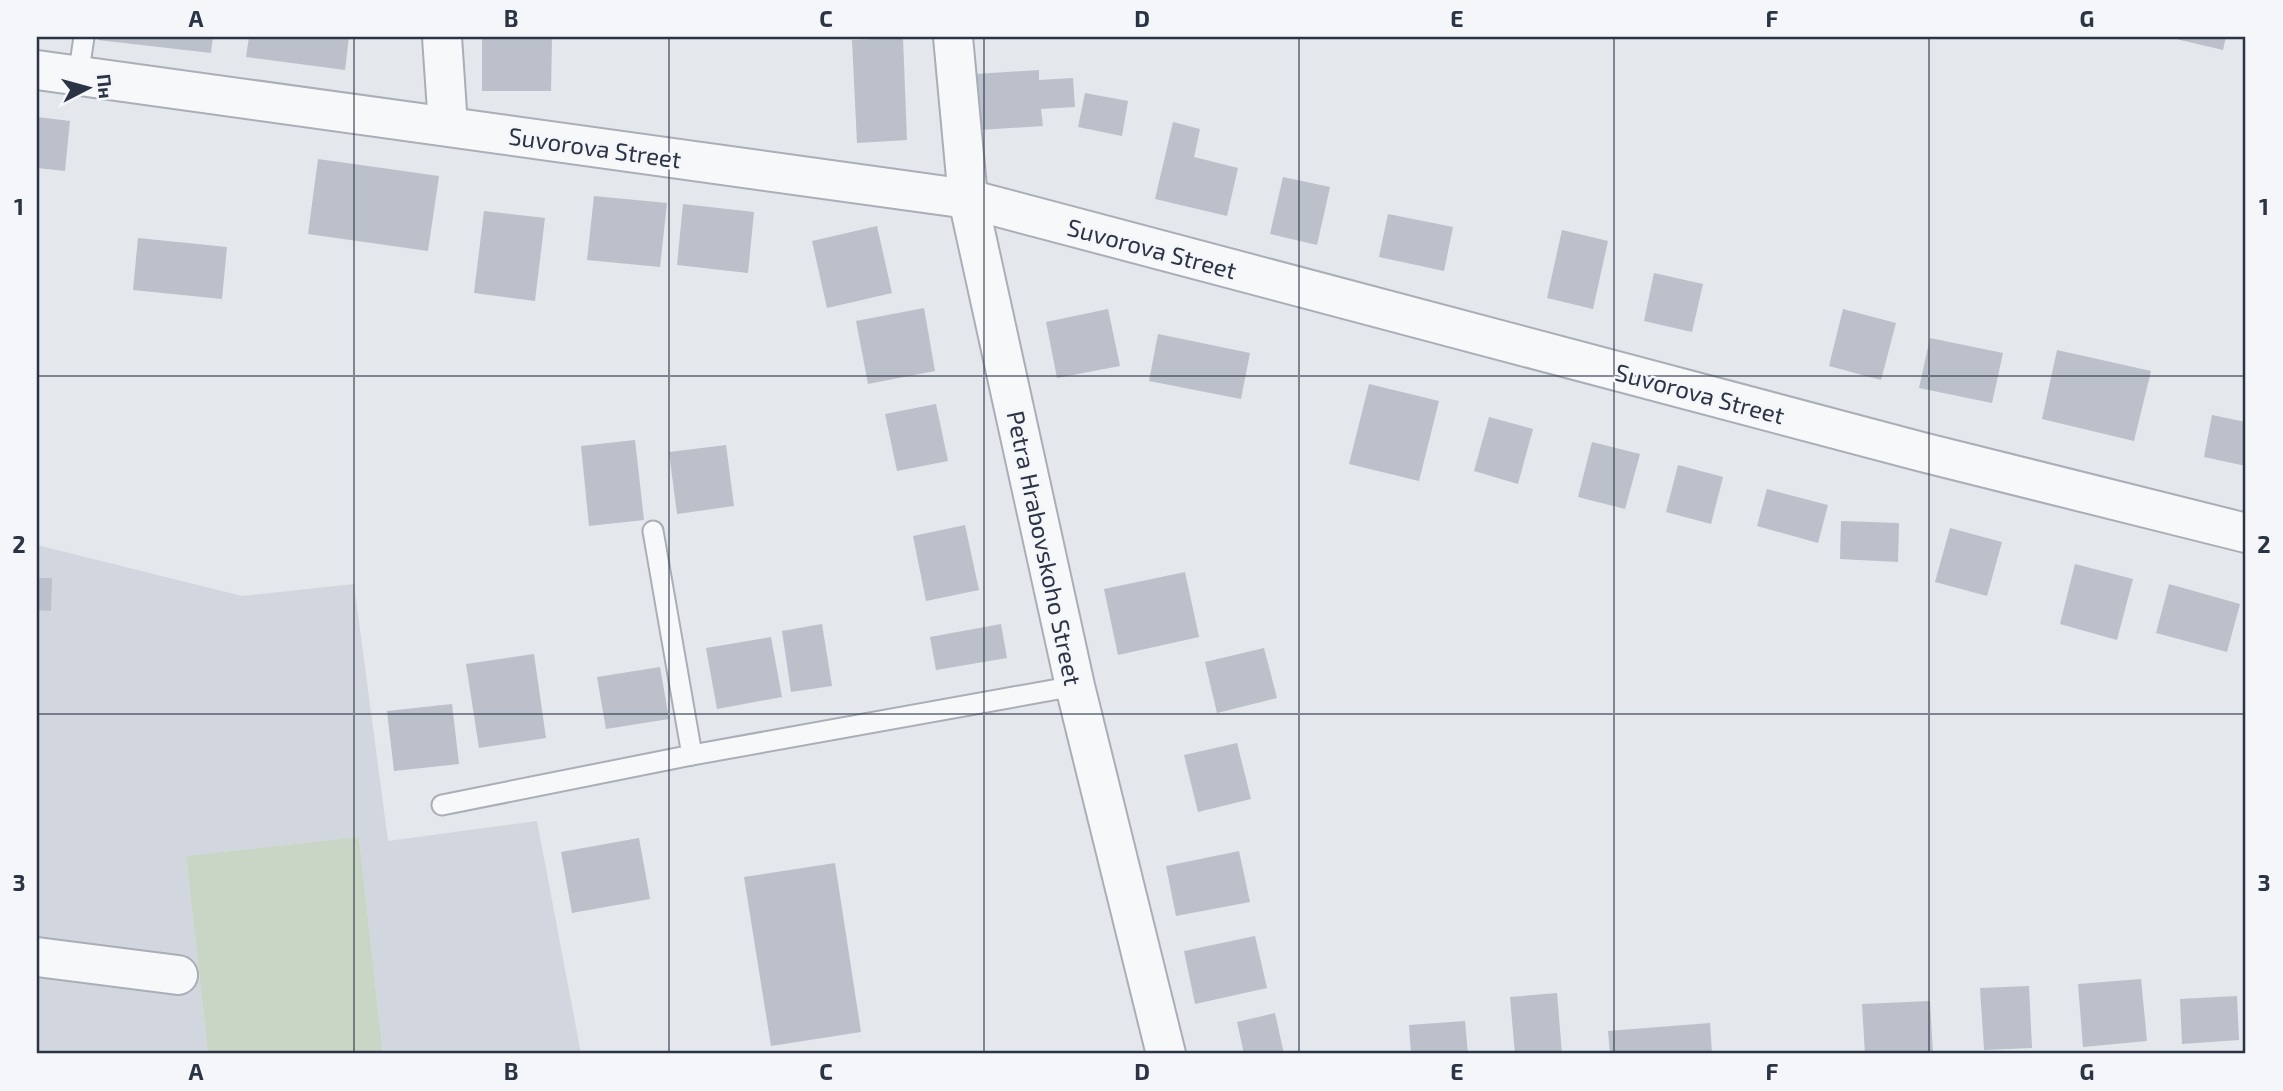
<svg xmlns="http://www.w3.org/2000/svg" width="2283" height="1091" font-family="'Exo 2',sans-serif">
<style>
.built{fill:#d2d6de}
.green{fill:#c9d6c5}
.building{fill:#bbc0ca}
.lines{fill:none;stroke-linecap:round;stroke-linejoin:round}
.service-casing{stroke:#a9aeb7;stroke-width:23}
.minor-casing{stroke:#a9aeb7;stroke-width:42}
.service{stroke:#f7f8fa;stroke-width:19}
.minor{stroke:#f7f8fa;stroke-width:38}
.grid{fill:none;stroke:#2b3445;stroke-width:2;stroke-opacity:0.55}
.labels{text-anchor:middle;dominant-baseline:central;stroke-width:5;stroke-linejoin:round;paint-order:stroke}
.street-label{font-size:24px;fill:#2b3445;stroke:#f4f6f9}
.neatline{fill:none;stroke:#2b3445;stroke-width:2.5}
.grid-label{font-size:23px;text-anchor:middle;font-weight:bold;fill:#2b3445}
</style>
<rect width="100%" height="100%" fill="#e4e7ec"/>
<path class="built" d="M37 545 242 596 354 584 388 841 537 821 581 1054H383L359 837 186 856 208 1054H37Z"/>
<path class="green" d="M359 837 383 1054H208L186 856Z"/>
<g class="building">
<path d="M99 37H213L211 53 98 40Z"/>
<path d="M249 37H349L345 70 246 57Z"/>
<path d="M482 37H552L551 91H482Z"/>
<path d="M2177 37H2226L2223 50 2176 39Z"/>
<path d="M903 38 907 140 857 143 852 40Z"/>
<path d="M1039 70V80L1073 78 1075 107 1041 109 1043 126 980 130 976 74Z"/>
<path d="M1085 93 1128 101 1122 136 1078 127Z"/>
<path d="M37 117 70 121 65 171 37 168Z"/>
<path d="M1173 122 1200 129 1194 157 1238 168 1227 216 1155 199Z"/>
<path d="M318 159 439 176 428 251 308 234Z"/>
<path d="M1283 177 1330 187 1317 245 1270 234Z"/>
<path d="M594 196 667 203 660 267 587 260Z"/>
<path d="M683 204 754 212 748 273 677 265Z"/>
<path d="M484 211 545 218 535 301 474 293Z"/>
<path d="M1388 214 1453 227 1444 271 1379 257Z"/>
<path d="M877 226 892 293 827 308 812 241Z"/>
<path d="M1562 230 1608 241 1593 309 1547 298Z"/>
<path d="M138 238 227 247 222 299 133 290Z"/>
<path d="M1654 273 1703 284 1692 332 1644 321Z"/>
<path d="M924 308 935 371 868 384 856 321Z"/>
<path d="M1108 309 1120 366 1057 378 1046 322Z"/>
<path d="M1843 309 1896 323 1881 380 1829 366Z"/>
<path d="M1158 334 1250 353 1241 399 1149 381Z"/>
<path d="M1930 338 2003 353 1992 403 1919 388Z"/>
<path d="M2057 350 2151 371 2134 441 2042 419Z"/>
<path d="M1369 384 1439 401 1419 481 1349 464Z"/>
<path d="M936 404 948 461 897 471 885 414Z"/>
<path d="M2212 415 2246 422V466L2204 457Z"/>
<path d="M1489 417 1533 429 1518 484 1474 471Z"/>
<path d="M635 440 644 520 589 526 581 446Z"/>
<path d="M1592 442 1640 454 1625 509 1578 497Z"/>
<path d="M726 445 734 506 677 514 669 452Z"/>
<path d="M1678 465 1723 477 1711 524 1666 512Z"/>
<path d="M1767 489 1828 505 1818 543 1757 526Z"/>
<path d="M1841 521 1899 523 1898 562 1840 559Z"/>
<path d="M965 525 979 590 926 601 913 536Z"/>
<path d="M1950 528 2002 542 1987 596 1935 582Z"/>
<path d="M2075 564 2133 579 2117 640 2060 624Z"/>
<path d="M1185 572 1199 637 1118 655 1104 589Z"/>
<path d="M37 578H52L51 611 37 610Z"/>
<path d="M2169 584 2240 604 2227 652 2156 633Z"/>
<path d="M822 624 832 686 791 692 782 631Z"/>
<path d="M1001 624 1007 658 936 670 930 637Z"/>
<path d="M771 637 782 697 717 709 706 648Z"/>
<path d="M1264 648 1277 698 1217 713 1205 662Z"/>
<path d="M534 654 546 738 479 748 466 664Z"/>
<path d="M660 667 669 719 606 729 597 677Z"/>
<path d="M452 704 459 764 394 771 387 711Z"/>
<path d="M1237 743 1251 799 1198 812 1184 755Z"/>
<path d="M639 838 650 899 572 913 561 852Z"/>
<path d="M1239 851 1250 902 1176 916 1166 866Z"/>
<path d="M835 863 861 1032 771 1046 744 877Z"/>
<path d="M1255 936 1267 988 1195 1004 1184 951Z"/>
<path d="M2141 979 2147 1041 2083 1047 2078 984Z"/>
<path d="M2029 986 2032 1048 1984 1050 1980 988Z"/>
<path d="M1557 993 1562 1054H1515L1510 997Z"/>
<path d="M2237 996 2239 1040 2182 1044 2180 999Z"/>
<path d="M1930 1001 1933 1054H1865L1862 1004Z"/>
<path d="M1275 1013 1284 1054H1244L1237 1022Z"/>
<path d="M1465 1021 1468 1054H1411L1409 1025Z"/>
<path d="M1710 1023 1712 1054H1610L1608 1031Z"/>
</g>
<g class="lines">
<g class="service-casing">
<g id="service">
<path d="M78 77 84 37"/>
<path d="M653 531 692 755"/>
<path d="M442 805 692 755 1075 686"/>
</g>
</g>
<g class="minor-casing">
<g id="minor">
<path d="M442 37 448 126"/>
<path d="M953 37 968 199 1075 686 1166 1054"/>
<path d="M37 70 968 199 1922 452 2246 533"/>
<path d="M37 957 178 975"/>
</g>
</g>
<use href="#service" class="service"/>
<use href="#minor" class="minor"/>
</g>
<path class="grid" d="M354 37V1054M669 37V1054M984 37V1054M1299 37V1054M1614 37V1054M1929 37V1054M37 376H2246M37 714H2246"/>
<g class="labels">
<g class="street-label">
<text transform="translate(595 147) rotate(8)">Suvorova Street</text>
<text transform="translate(1152 248) rotate(15)">Suvorova Street</text>
<text transform="translate(1700 393) rotate(15)">Suvorova Street</text>
<text transform="translate(1045 548) rotate(78)">Petra Hrabovskoho Street</text>
</g>
</g>
<rect width="2283" height="1091" fill="none" stroke="#f4f6f9" stroke-width="77"/>
<g transform="translate(88 88) rotate(84)" stroke="#f4f6f9" stroke-width="5" paint-order="stroke">
<path d="M0-5L12 26L0 18L-12 26Z" fill="#2b3445"/>
<text y="-10" font-size="19" font-weight="bold" text-anchor="middle" fill="#2b3445">Пн</text>
</g>
<rect x="38" y="38" width="2206" height="1014" class="neatline"/>
<g class="grid-label">
<text x="196" y="27">A</text>
<text x="511" y="27">B</text>
<text x="826" y="27">C</text>
<text x="1142" y="27">D</text>
<text x="1457" y="27">E</text>
<text x="1772" y="27">F</text>
<text x="2087" y="27">G</text>
<text x="19" y="215">1</text>
<text x="2264" y="215">1</text>
<text x="19" y="553">2</text>
<text x="2264" y="553">2</text>
<text x="19" y="891">3</text>
<text x="2264" y="891">3</text>
<text x="196" y="1080">A</text>
<text x="511" y="1080">B</text>
<text x="826" y="1080">C</text>
<text x="1142" y="1080">D</text>
<text x="1457" y="1080">E</text>
<text x="1772" y="1080">F</text>
<text x="2087" y="1080">G</text>
</g>
</svg>
